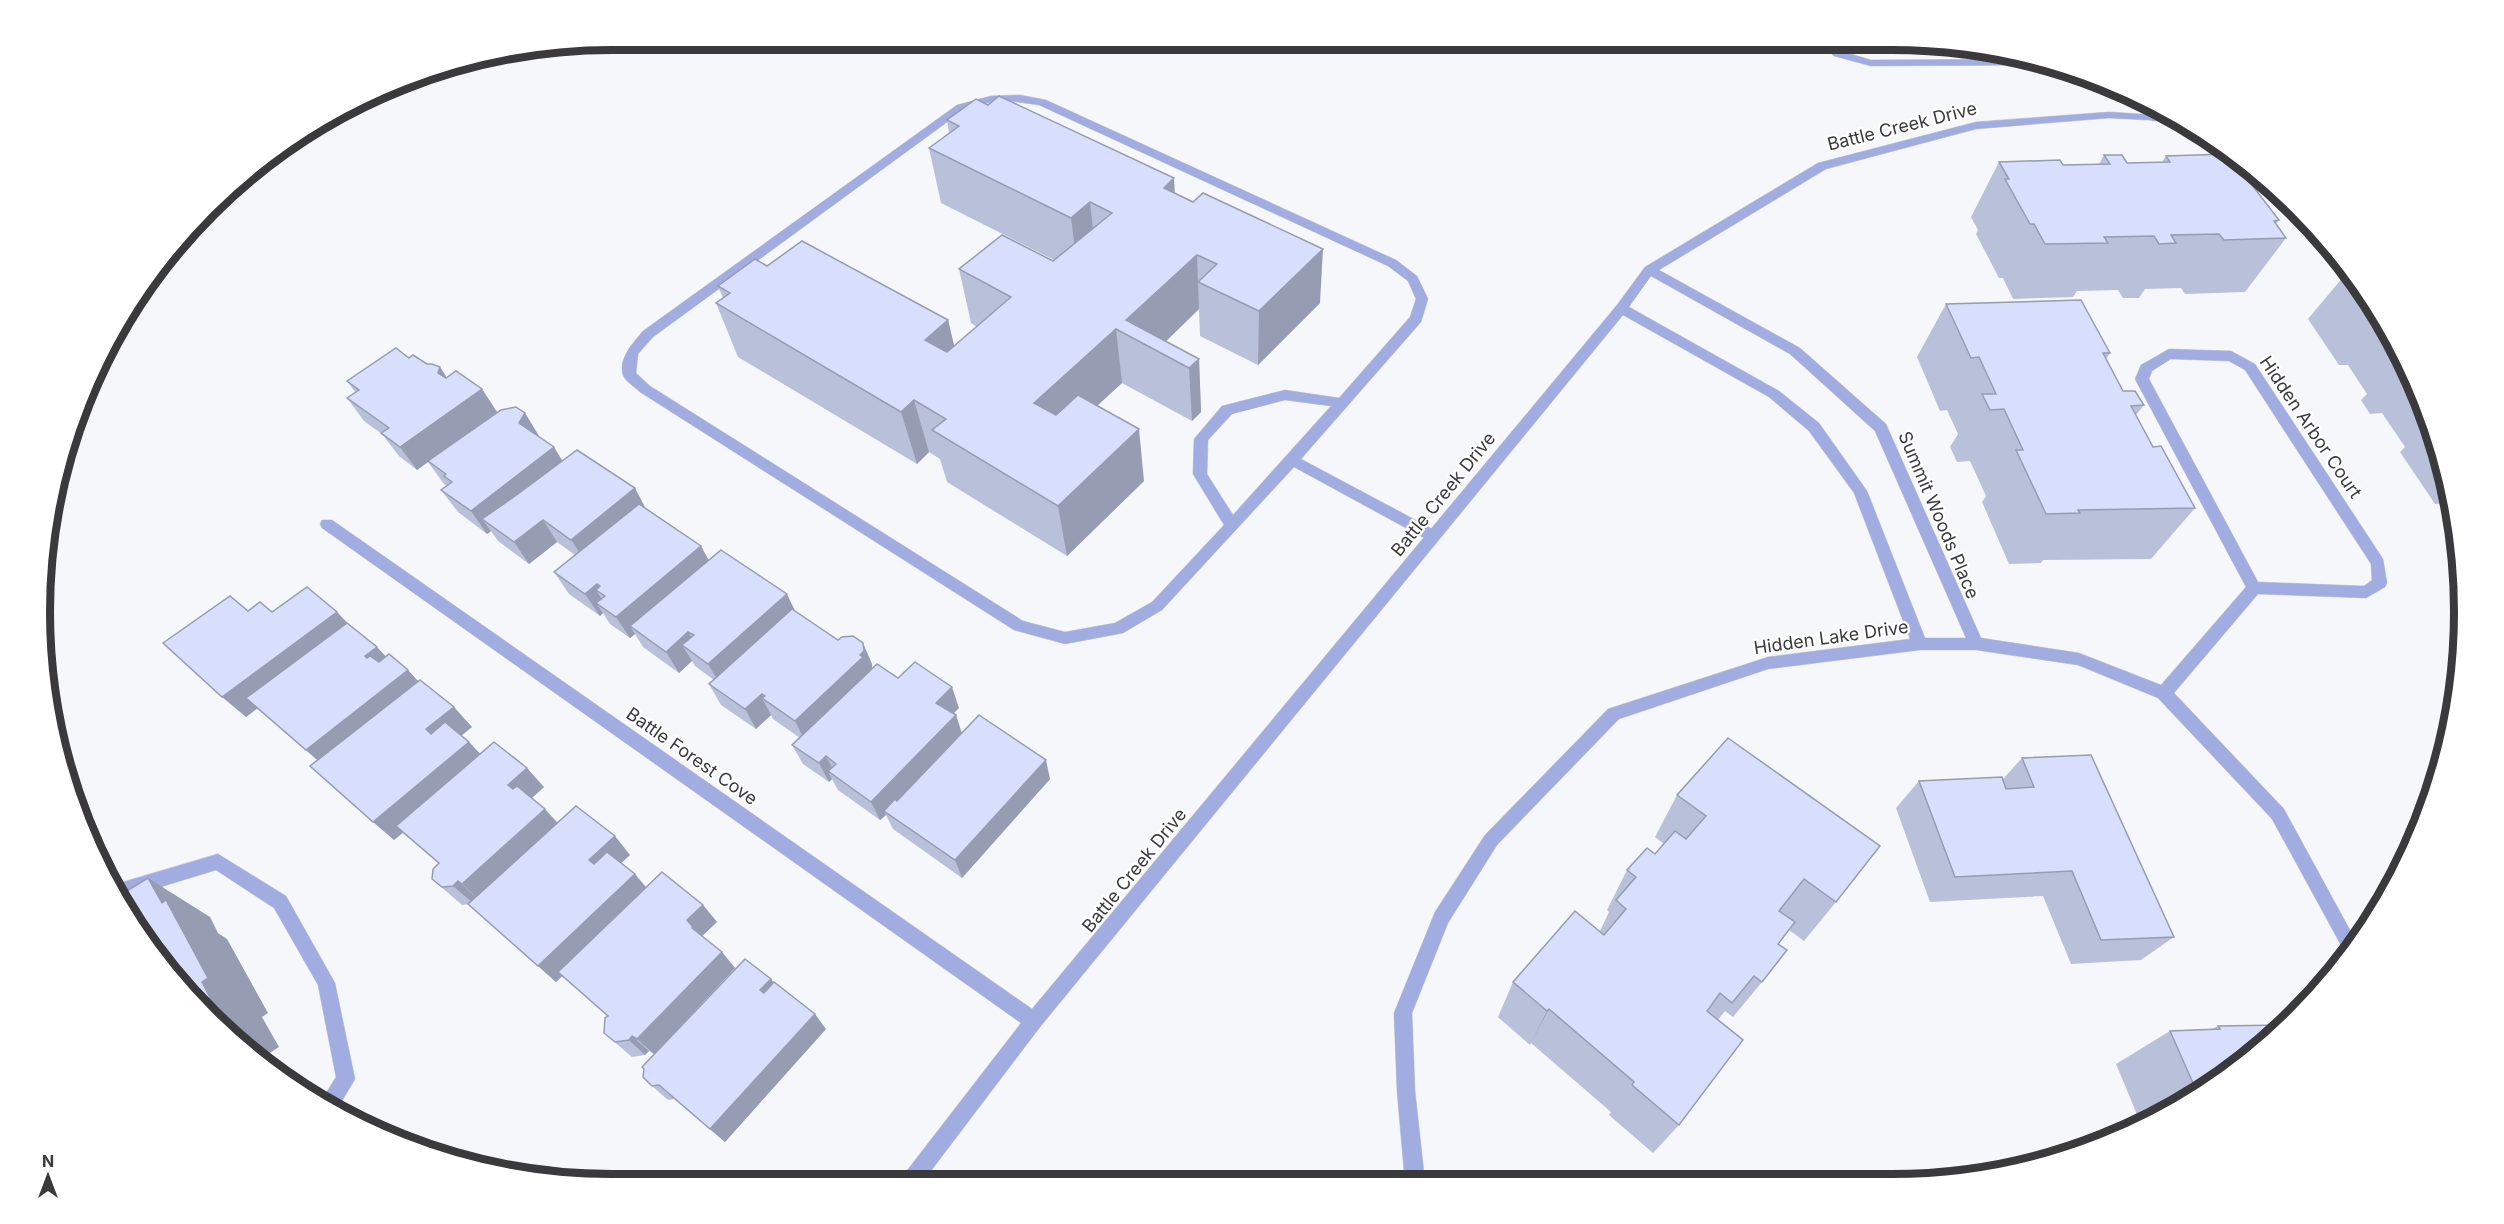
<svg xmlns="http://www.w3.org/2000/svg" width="2504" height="1224" font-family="Inter,sans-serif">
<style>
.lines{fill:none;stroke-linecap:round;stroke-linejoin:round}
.service-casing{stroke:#d0d1d5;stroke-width:1}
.minor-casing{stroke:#d0d1d5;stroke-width:1}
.service{fill:#a1ade0;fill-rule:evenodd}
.minor{fill:#a1ade0;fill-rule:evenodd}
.wall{fill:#b9c0da}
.shaded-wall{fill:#969cb1}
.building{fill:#d7dffd;stroke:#969cb1;stroke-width:1.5}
.labels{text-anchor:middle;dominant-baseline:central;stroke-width:4.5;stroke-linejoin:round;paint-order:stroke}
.street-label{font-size:18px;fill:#3a3a3c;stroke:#fff}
.rim{fill:none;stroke:#3a3a3c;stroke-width:8}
</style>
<rect width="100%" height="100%" fill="#f6f7fb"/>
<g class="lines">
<g class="service-casing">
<g id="service">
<path d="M1819 39H1829L1841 51 1871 60 2033 59 2048 63 2043 65 1871 66 1834 56 1824 47Z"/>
<path d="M1020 95 1046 100 1396 260 1417 276 1428 299 1421 322 1301 459 1438 532 1440 536 1438 540H1428L1294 467 1162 610 1123 633 1065 644 1014 630 640 392C636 388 625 381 623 375 618 358 634 342 643 331L957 105 991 96ZM1010 101 1039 105 1388 266 1408 281 1416 299 1410 317 1339 398 1285 390 1222 406 1194 439 1193 474 1224 525 1152 602 1115 623 1065 632 1023 621 650 386 636 373 638 354 653 337 965 109 991 102ZM1285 400 1331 406 1233 515 1207 474 1208 440 1232 414Z"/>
<path d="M2145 101 2156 107 2162 119 2160 121H2152L2143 103Z"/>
</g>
</g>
<g class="minor-casing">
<g id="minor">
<path d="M2109 112 2174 116 2186 122 2109 118 1976 129 1826 169 1659 270 1800 348 1886 424 1981 638 2079 653 2161 685 2246 587 2135 379 2141 365 2169 349 2231 351 2255 364 2383 559 2387 583 2385 587 2366 598 2258 594 2174 693 2284 809 2357 943 2348 958 2272 819 2158 698 2078 665 1976 650H1920L1768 669 1619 719 1497 845 1448 923 1412 1013 1415 1091 1425 1182H1405L1397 1091 1394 1013 1435 912 1485 835 1608 709 1768 657 1910 639 1854 493 1809 431 1769 397 1623 315 1040 1027 921 1184H899L902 1177 1021 1023 322 528 320 524 322 520H332L1032 1009 1617 305 1645 267 1818 163 1976 122ZM1651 276 1790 354 1875 431 1966 638H1925L1867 491 1819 423 1779 391 1629 307ZM2171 359 2229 361 2245 370 2371 564 2372 580 2364 586 2258 582 2149 379 2152 371Z"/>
<path d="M218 854 286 896 335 983 355 1079 336 1111 320 1103 336 1077 318 985 274 908 216 870 128 897 123 900 114 887 123 882Z"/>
</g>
</g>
<use href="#service" class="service"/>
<use href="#minor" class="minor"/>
</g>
<g class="wall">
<path d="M947 120 1175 193 1320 303 1258 365 1200 336 1199 309 1166 341 1199 359 1201 412 1192 421 1122 383 1097 405 1144 481 1067 556 947 482 940 459 929 452 917 464 738 357 716 303 723 298 718 286 767 266 948 320 954 346 977 327 971 323 959 269 1053 261 1054 260 941 203 929 148 949 133Z"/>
<path d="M2104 155 2127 163 2162 162 2166 156 2279 220 2276 224 2286 238 2245 292 2185 294 2181 288 2145 289 2139 298H2123L2118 290 2077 291 2073 297 2013 299 2003 278H1999L1976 234 1978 230 1971 217 1999 162 2063 165 2099 164Z"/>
<path d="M2349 270 2369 294 2422 393 2454 503 2435 504 2400 452 2405 447 2382 413 2370 414 2361 400 2367 394 2348 365H2339L2308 319Z"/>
<path d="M1946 304 2110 353 2106 359 2123 391 2144 405 2136 415 2153 447 2195 508 2151 559 2043 560 2041 563 2009 564 1982 502 1986 496 1970 461 1957 462 1950 447 1958 434 1947 410 1940 411 1917 357Z"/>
<path d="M409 358 427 364 440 367 447 378 482 389 497 412 525 413 539 437 562 460 646 509 709 560 795 612 872 664V668L898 678 959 708 953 714 956 715 962 733 1050 779 962 878 893 829 886 815 880 820 838 790 832 779 829 782 803 764 792 745 800 738 773 719 771 715 756 729 721 705 709 684 714 680 695 666 692 661 679 673 643 647 635 634 630 638 610 624 603 613 600 616 569 594 554 572 575 555 557 542 529 564 498 541 491 531 487 534 458 512 441 490 447 486 444 484 428 462 417 470 399 456 382 434 364 421 347 398 355 392 347 381Z"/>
<path d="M272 612H337L348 624 386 656 418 681 472 727 461 735 469 742 480 754 544 787 532 798 558 823 630 855 621 863 646 887 703 905 717 922 702 936 735 968 654 1054 649 1051 645 1055 632 1057 604 1033 608 1016 562 976 556 982 469 904 462 905 432 879 439 864 403 833 394 840 318 761 257 708 246 717Z"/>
<path d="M1728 738 1836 902 1804 941 1789 930 1778 944 1762 982 1733 1017 1725 1011 1718 1020 1679 1125 1653 1153 1609 1115 1611 1112 1531 1043 1530 1045 1498 1017 1513 982 1600 931 1609 912 1607 910 1627 870 1655 854 1664 844 1655 837 1677 795Z"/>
<path d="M2022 758 2174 937 2141 960 2071 964 2043 896 1930 902 1896 808 1919 781 2003 779Z"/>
<path d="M771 979 773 983 826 1029 725 1142 674 1099 668 1100 652 1086Z"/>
<path d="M2218 1026 2241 1067 2141 1124 2116 1064 2170 1031 2212 1029Z"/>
</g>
<g class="shaded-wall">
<path d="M1174 178 1177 233 1164 188Z"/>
<path d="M1090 202 1096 257 1078 272 1071 218Z"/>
<path d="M1323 249 1320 303 1258 365 1259 311Z"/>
<path d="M1197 255 1199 309 1156 351 1126 320Z"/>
<path d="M948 320 961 374 925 340Z"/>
<path d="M1116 329 1122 383 1044 455 1034 403Z"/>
<path d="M1199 359 1201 412 1192 421 1189 368Z"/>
<path d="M440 367 455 391 438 373Z"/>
<path d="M482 389 497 412 417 470 400 447Z"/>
<path d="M914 400 929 452 917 464 901 412Z"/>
<path d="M525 413 539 436 533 446 519 423Z"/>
<path d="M1139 429 1144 481 1067 556 1058 506Z"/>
<path d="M554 447 568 470 482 519 491 531 487 534 471 511Z"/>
<path d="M635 488 647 511 586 562 571 540Z"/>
<path d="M543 520 557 542 529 564 514 542Z"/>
<path d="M701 546 713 568 630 626 635 634 630 638 616 617Z"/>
<path d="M597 584 612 606 605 596 596 590 608 609 596 603 603 613 600 616 585 594Z"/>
<path d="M787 594 797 615 720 684 708 664Z"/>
<path d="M337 612 357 633 246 717 222 697Z"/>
<path d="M688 632 701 653 682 645 692 661 679 673 666 652Z"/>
<path d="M863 643 872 664V672L805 741 795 721Z"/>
<path d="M377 647 396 668 385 676 365 656Z"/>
<path d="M408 670 427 691 328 769 306 750Z"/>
<path d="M952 687 959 708 943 723 936 703Z"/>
<path d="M762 694 765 701 762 698 771 715 756 729 745 709Z"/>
<path d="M454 707 472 727 445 749 426 729Z"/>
<path d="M956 715 962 735 887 813 884 811 886 815 880 820 871 802Z"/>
<path d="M469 742 487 761 394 840 373 822Z"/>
<path d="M826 756 836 775 828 771 832 779 829 782 819 763Z"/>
<path d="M1046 760 1050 779 962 878 955 860Z"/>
<path d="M527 768 544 787 525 804 508 785Z"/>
<path d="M545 809 562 828 481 901 462 884Z"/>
<path d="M615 836 630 855 605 878 589 860Z"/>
<path d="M635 874 650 892 556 982 538 966Z"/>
<path d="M148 878 210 917 218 933 227 939 268 1013 262 1017 279 1047 259 1060 209 1019 202 982Z"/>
<path d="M458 881 478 899 473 903 453 886Z"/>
<path d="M703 905 717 922 702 936 692 928 687 920Z"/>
<path d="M722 952 735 968 654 1054 637 1039Z"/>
<path d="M771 979 783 995 773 1005 760 990Z"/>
<path d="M1549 1009 1531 1043 1530 1045 1547 1011Z"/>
<path d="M815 1014 826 1029 725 1142 710 1129Z"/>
<path d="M632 1036 649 1051 645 1055 629 1040Z"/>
</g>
<g class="building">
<path d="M999 96 1174 178 1164 188 1193 202 1203 193 1323 249 1259 311 1198 282 1217 264 1197 255 1126 320 1199 359 1189 368 1116 329 1034 403 1056 415 1078 395 1139 429 1058 506 932 430 946 419 914 400 901 412 716 303 730 293 718 286 755 259 767 266 802 241 948 320 925 340 947 352 1011 297 959 269 1002 235 1053 261 1112 213 1090 202 1071 218 929 148 959 126 947 120 976 99 988 105Z"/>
<path d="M2228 154 2279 220 2274 221 2286 238 2224 240 2219 234 2171 235 2176 243 2159 244 2154 236 2104 237 2108 243 2045 244 2034 224H2030L2005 179H2009L1999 162 2060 160 2063 165 2110 164 2104 155H2122L2127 163 2170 162 2166 156Z"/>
<path d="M2081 300 2110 353H2103L2123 391H2135L2144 405 2131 406 2153 447 2161 446 2195 508 2078 510 2080 513 2046 514 2016 450H2023L2004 409 1990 410 1982 394H1996L1979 357 1971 358 1946 304Z"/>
<path d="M396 348 409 358 413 355 427 364H432L440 367 438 373 446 378 456 371 482 389 400 447 381 433 389 428 347 398 359 390 347 381Z"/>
<path d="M516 407 525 413 519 423 554 447 471 511 441 490 452 482 444 476 446 474 428 461 501 410Z"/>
<path d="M577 450 635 488 571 540 543 520 514 542 482 519 518 494Z"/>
<path d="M639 504 701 546 616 617 596 603 605 596 596 590 600 586 597 584 585 594 554 572Z"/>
<path d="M721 550 787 594 708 664 682 645 694 635 688 632 666 652 630 626Z"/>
<path d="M307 587 337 612 222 697 163 643 230 596 248 611 260 602 272 612Z"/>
<path d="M792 609 838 640 842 637 853 636 863 643 864 651 860 655 863 657 795 721 762 698 765 696 762 694 745 709 709 684Z"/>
<path d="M347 623 377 647 365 656 367 658 370 656 379 662 389 654 408 670 306 750 246 698Z"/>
<path d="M915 662 952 687 936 703 956 715 871 802 828 771 836 764 826 756 819 763 792 745 877 664 898 678Z"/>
<path d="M420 680 454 707 426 729 431 734 445 722 469 742 373 822 310 766Z"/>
<path d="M979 715 1046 760 955 860 884 811 895 799 897 801Z"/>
<path d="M1728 738 1880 846 1836 902 1804 879 1779 911 1795 922 1778 944 1787 950 1762 982 1754 976 1732 1003 1720 993 1707 1011 1743 1040 1679 1125 1632 1085 1634 1082 1549 1009 1547 1011 1513 982 1575 911 1604 935 1626 909 1616 900 1636 877 1627 870 1647 848 1655 854 1675 831 1686 839 1706 816 1677 795Z"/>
<path d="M494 742 527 768 508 785 513 789 517 786 545 809 462 884 458 881 453 886 442 887 432 879 433 869 439 863 396 826Z"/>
<path d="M2091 755 2174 937 2101 940 2072 871 1955 877 1919 781 2002 777 2006 789 2034 787 2022 758Z"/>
<path d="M576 806 615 836 589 860 594 864 607 852 635 874 538 966 468 904Z"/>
<path d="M662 872 703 905 687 920 693 927 692 928 722 952 637 1039 632 1036 629 1040 615 1042 604 1033 605 1018 608 1016 558 972Z"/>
<path d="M148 878 162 903 166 900 208 978 202 982 218 1013 209 1019 120 895Z"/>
<path d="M745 959 771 979 760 990 764 993 774 982 815 1014 710 1129 659 1085 652 1086 643 1077 644 1069 642 1067Z"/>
<path d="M2282 1025 2241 1067 2197 1092 2170 1031 2220 1029 2218 1026Z"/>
</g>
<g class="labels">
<g class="street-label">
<text transform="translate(1902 126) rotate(-14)">Battle Creek Drive</text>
<text transform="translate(2311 427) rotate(56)">Hidden Arbor Court</text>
<text transform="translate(1443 494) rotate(-51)">Battle Creek Drive</text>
<text transform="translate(1939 515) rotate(67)">Summit Woods Place</text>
<text transform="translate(1831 637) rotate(-8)">Hidden Lake Drive</text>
<text transform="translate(692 756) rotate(35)">Battle Forest Cove</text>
<text transform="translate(1134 870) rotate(-51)">Battle Creek Drive</text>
</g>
</g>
<path d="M0 0H2504V1224H0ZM612 50H1892A562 562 0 0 1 2454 612V612A562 562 0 0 1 1892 1174H612A562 562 0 0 1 50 612V612A562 562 0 0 1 612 50Z" fill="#fff" fill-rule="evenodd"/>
<path class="rim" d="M612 50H1892A562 562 0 0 1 2454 612V612A562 562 0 0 1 1892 1174H612A562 562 0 0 1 50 612V612A562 562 0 0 1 612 50Z"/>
<g transform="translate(48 1176)" stroke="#ffffff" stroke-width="4.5" paint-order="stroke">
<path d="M0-4.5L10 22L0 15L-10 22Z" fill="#3a3a3c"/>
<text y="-9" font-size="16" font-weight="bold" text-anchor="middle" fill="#3a3a3c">N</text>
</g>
</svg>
